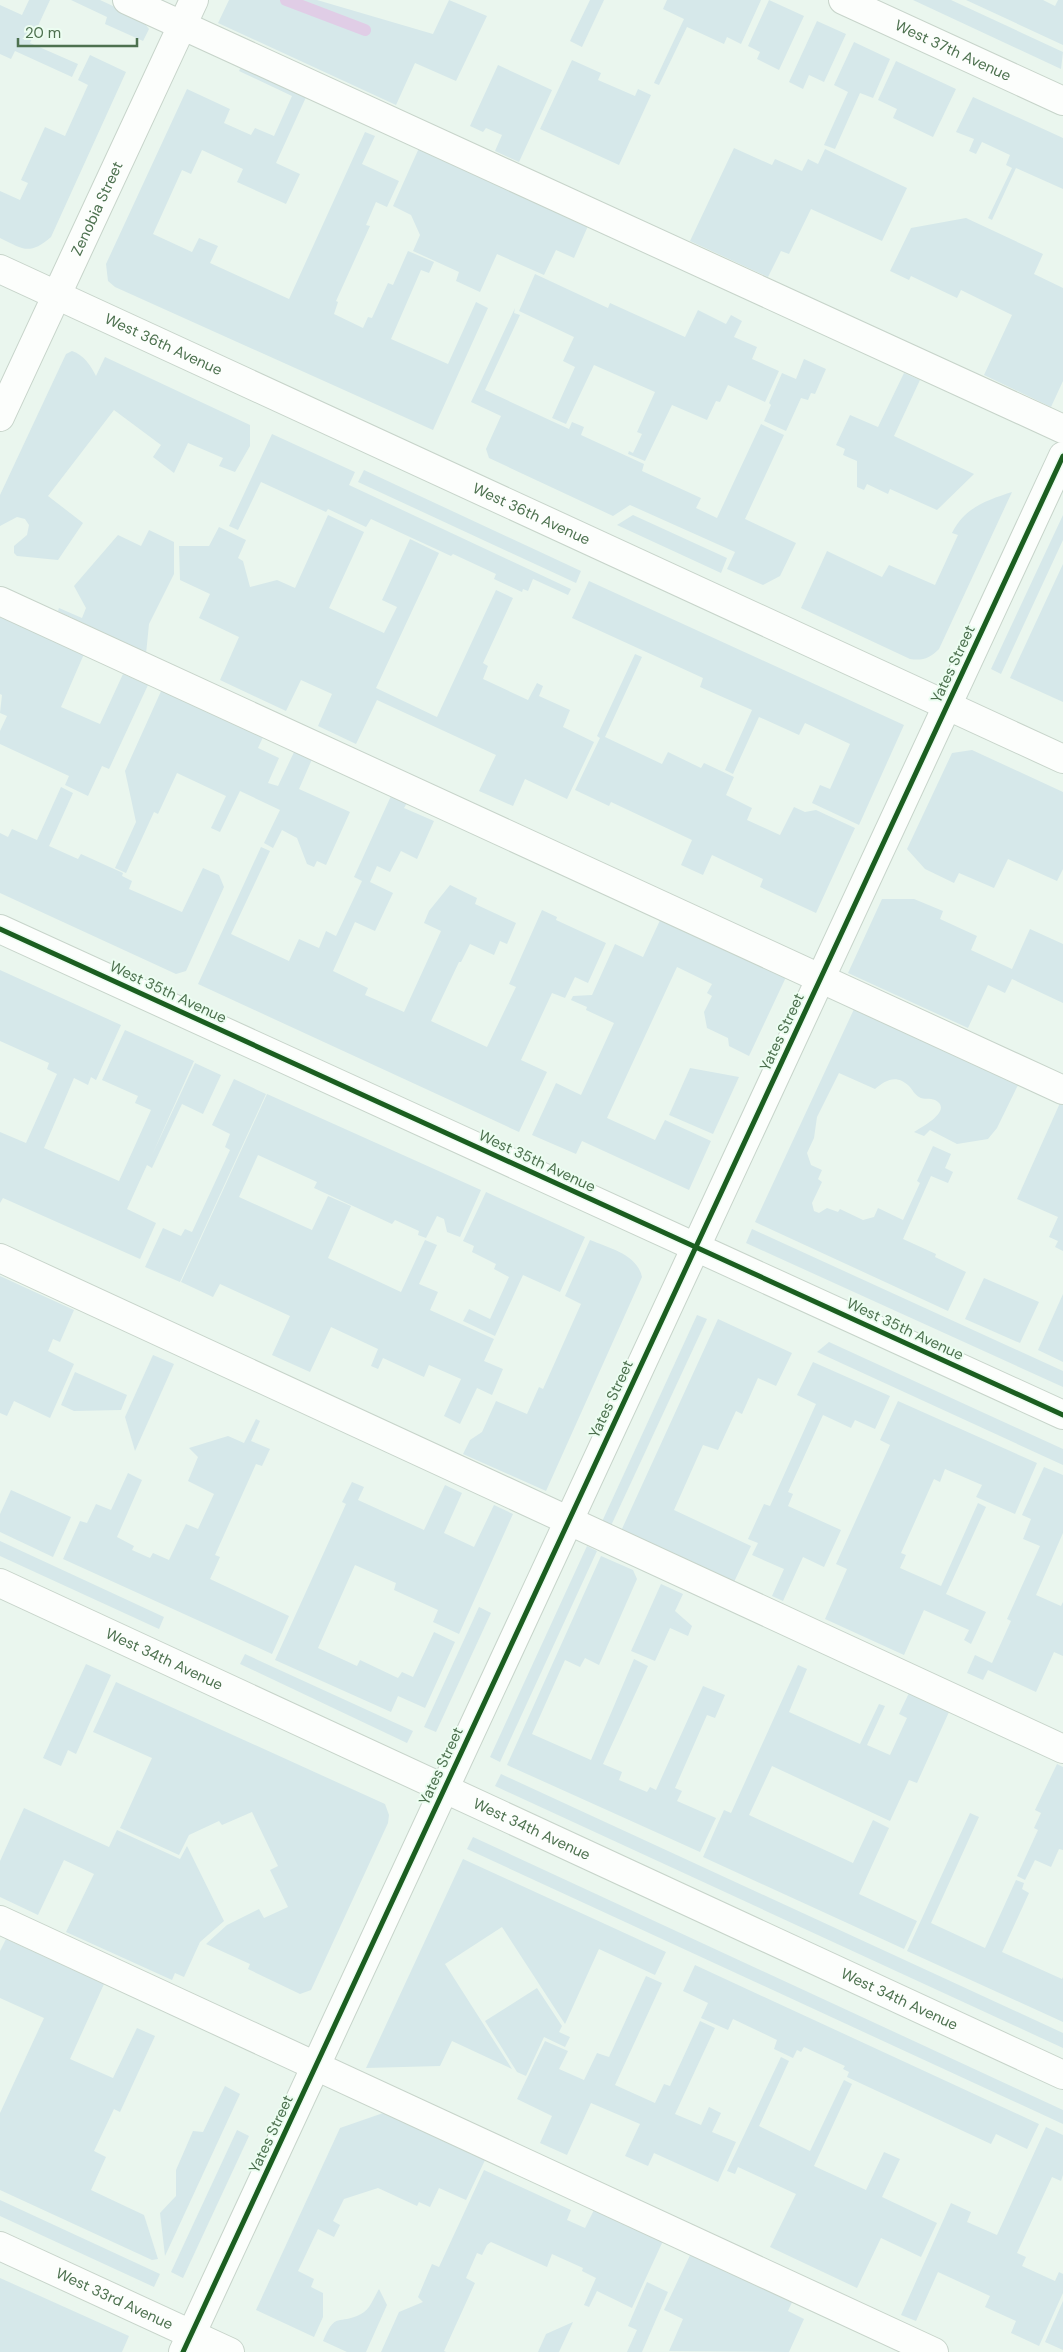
<svg xmlns="http://www.w3.org/2000/svg" width="1063" height="2352" font-family="'DM Sans',sans-serif">
<style>
.green{fill:#d6e8ea}
.lines{fill:none;stroke-linecap:round;stroke-linejoin:round}
.stream{stroke:#e0cde6;stroke-width:12}
.minor-casing{stroke:#c7d4ca;stroke-width:30}
.minor{stroke:#fcfefc;stroke-width:28}
.cycleway-casing{stroke:#ecfdf1;stroke-width:8}
.cycleway{stroke:#1b5e20;stroke-width:5}
.labels{text-anchor:middle;dominant-baseline:central;stroke-width:4;stroke-linejoin:round;paint-order:stroke}
.street-label{font-size:15px;fill:#4d714f;stroke:#ecfdf1}
</style>
<rect width="100%" height="100%" fill="#eaf6ee"/>
<g class="green">
<path d="M29 0H50L30 43 78 64 72 77 15 51 11 59 0 54V5L22 15Z"/>
<path d="M71 0H100L141 19 149 29 143 41 105 24 107 17Z"/>
<path d="M229 0H317L433 34 449 0 487 16 456 81 415 63 396 105 218 23Z"/>
<path d="M590 0H604L582 47 570 41Z"/>
<path d="M667 0H761L741 44 727 37 724 44 687 27 659 85 654 83 684 19 663 9Z"/>
<path d="M769 0 804 16 779 70 757 59 760 52 748 46Z"/>
<path d="M913 0H951L1063 52 1061 69Z"/>
<path d="M966 0H1043L1055 6 1058 0H1063V45Z"/>
<path d="M817 21 846 34 824 82 809 75 803 89 789 82Z"/>
<path d="M854 42 890 59 873 98 860 93 835 149 824 145 848 92 834 85Z"/>
<path d="M90 55 126 72 51 237C29 256 23 249 0 238V191L20 200 28 183 21 180 45 127 65 136 88 85 78 80Z"/>
<path d="M572 60 601 73 598 80 635 96 638 89 651 95 619 165 540 129Z"/>
<path d="M896 61 956 89 933 137 893 118 897 109 878 100Z"/>
<path d="M242 65 307 95 276 163 300 174 286 204 237 182 243 169 202 150 191 174 182 170 153 234 192 252 199 238 218 246 210 263 289 299 365 132 375 136 362 164 399 181 387 207 376 202 366 225 370 226 336 301 338 302 334 314 363 328 368 317 372 318 388 283 393 285 408 251 434 262 429 273 421 270 391 339 448 364 476 302 488 308 433 430 115 287 108 281 106 264 187 89 230 109 224 123 251 135 255 128 274 136 292 96 239 71Z"/>
<path d="M498 65 552 90 519 162 495 151 502 135 486 128 483 132 470 126Z"/>
<path d="M973 97 1063 138V189L1016 168 992 220 988 218 1012 168 1006 165 1010 155 982 142 976 154 969 151 974 139 956 132Z"/>
<path d="M419 148 588 226 574 258 556 250 544 275 497 254 480 292 456 281 459 272 413 251 420 235 411 215 393 206Z"/>
<path d="M734 148 772 165 775 159 802 171 808 159 818 164 825 149 907 188 882 241 811 209 789 254 781 251 768 277 690 241Z"/>
<path d="M966 218 1043 254 1034 274 1063 288V381L1051 407 984 375 1012 315 961 290 957 298 911 276 909 280 890 271 911 228Z"/>
<path d="M535 274 608 308 610 303 685 337 698 310 726 324 731 315 742 321 734 337 757 347 752 359 779 371 765 402 728 385 720 402 716 401 707 420 672 405 645 461 628 454 629 451 633 453 642 434 637 432 655 392 594 365 566 424 552 418 575 367 563 361 574 337 519 311Z"/>
<path d="M515 308 514 313 520 315 485 390 569 429 572 422 584 427 581 435 644 464 642 471 701 498 696 508 717 518 761 424 784 435 745 519 796 543 780 576 763 585 727 569 735 552 630 505 613 516 489 458 486 449 501 416 471 402Z"/>
<path d="M72 351C84 355 91 366 96 376L105 357 250 425V446L235 472 219 466 223 458 188 443 174 473 153 457 161 445 114 410 48 496 83 523 58 560 17 556 14 553V546L27 535 29 525 25 519 17 517 0 526V495L66 354Z"/>
<path d="M804 359 826 369 815 394 811 393 808 400 801 398 786 431 764 421 771 405 769 403 782 373 796 379Z"/>
<path d="M904 373 920 380 894 436 974 474 937 510 890 489 888 494 867 484 864 490 857 487V461L843 455 845 449 836 445 850 415 878 427Z"/>
<path d="M272 434 355 472 349 485 571 589 568 595 533 579 528 591 523 589 522 592 494 579 496 574 453 554 451 556 371 519 366 527 328 509 326 512 261 482 238 530 229 526Z"/>
<path d="M364 470 581 571 576 583 358 482Z"/>
<path d="M1012 492 939 649C930 658 923 661 910 659L801 608 827 551 882 577 889 565 935 585 958 535 952 533C964 508 987 500 1012 492Z"/>
<path d="M328 515 364 532 329 608 384 633 397 607 382 600 410 539 439 553 376 688 437 717 496 590 513 598 483 663 488 666 483 679 528 700 537 683 543 686 539 696 570 710 563 727 594 742 567 799 525 779 513 806 479 791 496 755 377 700 356 744 318 726 332 694 301 680 286 711 220 680 239 637 199 618 210 594 180 580 179 546H209L219 527 246 540 238 558 243 561 250 587 277 580 295 588Z"/>
<path d="M633 515 727 558 721 573 617 525Z"/>
<path d="M1063 515V540L1001 674 991 669Z"/>
<path d="M149 530 174 542V574L149 624 146 654 58 611 59 608 82 618 86 608 74 586 118 535 141 546Z"/>
<path d="M1063 564V702L1010 678Z"/>
<path d="M589 581 904 725 859 825 812 803 820 785 830 789 850 744 805 723 799 735 759 717 733 774 725 770 752 710 700 687 703 678 572 618Z"/>
<path d="M0 615 84 654 61 707 100 724 123 674 148 685 109 769 102 766 88 796 65 785 69 776 0 744V731L7 716 0 713 2 695 0 694Z"/>
<path d="M635 654 642 657 605 737 662 764 668 752 701 768 704 763 734 777 726 795 752 808 747 820 780 835 794 807 805 812 816 810 855 828 816 913 760 887 763 879 712 855 703 875 681 865 692 840 611 802 609 806 575 790 600 738 597 736Z"/>
<path d="M162 689 264 735 258 748 279 758 268 783 278 786 295 750 313 757 299 789 350 812 326 865 317 861 314 867 307 864 297 838 282 830 273 848 264 843 280 810 240 791 220 832 211 828 226 796 177 773 158 814 154 812 126 873 115 868 136 822 125 771Z"/>
<path d="M972 750 1063 792V869L1057 881 1008 859 994 888 959 873 954 883 925 869 907 849 952 753Z"/>
<path d="M61 787 73 793 49 846 78 859 81 854 123 873 122 876 132 881 129 889 182 912 203 868 219 875 224 887 186 971 176 974 0 893V833L8 837 12 829 37 840Z"/>
<path d="M391 796 407 803 404 808 434 821 417 859 401 851 390 872 377 866 370 882 393 893 375 931 355 922 333 971 368 988 365 995 404 1012 441 931 424 923 429 911 450 885 477 898 475 904 516 923 507 944 500 941 494 955 470 944 461 962H459L431 1021 487 1047 516 987 509 984 542 910 557 917 556 920 606 943 588 983 575 977 565 998 552 993 521 1060 547 1072 519 1132 198 984 261 847 270 851 231 934 289 961 299 939 319 948 326 931 336 936 362 881 354 877Z"/>
<path d="M882 899H914L943 911 940 919 977 936 971 950 1012 969 1030 929 1063 944V1003L1012 979 1005 993 988 985 968 1028 848 973Z"/>
<path d="M662 916 787 975 749 1056 729 1046 728 1038 707 1028 704 1012 712 996 707 993 712 984 677 967 607 1118 655 1140 665 1120 711 1141 689 1190 582 1141 576 1154 532 1135 556 1083 581 1095 614 1023 586 1010 587 1007 571 1000 573 996 592 995 615 944 643 957Z"/>
<path d="M0 970 121 1025 96 1080 91 1077 88 1085 74 1078 44 1148 119 1181 151 1110 135 1103 138 1096 102 1080 125 1030 194 1061 152 1155 195 1063 221 1075 203 1114 182 1104 152 1168 147 1165 127 1209 156 1223 140 1259 3 1198 0 1203V1132L26 1143 57 1074 47 1069 49 1063 0 1041Z"/>
<path d="M855 1007 1019 1083 997 1128 988 1139 957 1144 930 1130 924 1136 914 1132C922 1127 954 1110 935 1100 930 1098 924 1100 919 1097 915 1095 912 1089 909 1086 896 1074 886 1080 875 1089L839 1073 817 1117 814 1138 807 1153 811 1165 822 1170 818 1179 822 1182 812 1203 814 1211 819 1213 827 1208 838 1212 840 1209 863 1220 874 1217 878 1208 903 1220 920 1183 917 1181 933 1146 951 1154 945 1168 953 1172 948 1183 931 1176 903 1239 936 1254 935 1257 966 1272 948 1311 755 1222Z"/>
<path d="M690 1068 739 1077 713 1134 669 1115Z"/>
<path d="M234 1079 266 1094 180 1282 145 1267 163 1228 181 1236 185 1229 192 1232 230 1150 225 1147 230 1134 212 1125Z"/>
<path d="M267 1094 481 1190 460 1237 447 1232 444 1219 437 1216 426 1238 418 1235 419 1231 395 1220 392 1224 314 1188 317 1182 258 1155 239 1197 312 1230 328 1196 351 1206 328 1258 401 1292 425 1240 437 1245 419 1284 438 1292 430 1310 494 1339 484 1361 503 1369 492 1395 477 1388 460 1424 444 1416 461 1379 429 1365 424 1377 383 1358 378 1369 371 1366 378 1349 331 1327 310 1372 272 1355 290 1316 220 1284 213 1297 181 1282Z"/>
<path d="M1060 1103 1063 1104V1251L1055 1247 1058 1241 1049 1237 1058 1217 1017 1199Z"/>
<path d="M486 1192 585 1237 560 1292 523 1275 495 1336 463 1321 469 1309 490 1319 509 1277 494 1269 496 1264 472 1252 474 1246 463 1241Z"/>
<path d="M752 1229 1063 1371V1387L746 1243Z"/>
<path d="M590 1240C609 1248 637 1254 642 1277L546 1491 463 1454 470 1440 482 1432 496 1401 527 1414 539 1387 543 1389 581 1304 565 1296Z"/>
<path d="M0 1276 74 1310 60 1342 53 1339 48 1351 74 1364 50 1418 14 1401 7 1416 0 1413Z"/>
<path d="M984 1278 1039 1302 1020 1343 965 1319Z"/>
<path d="M1063 1294V1362L1038 1350Z"/>
<path d="M697 1315 707 1319 609 1530 600 1526Z"/>
<path d="M718 1319 792 1353 776 1386 758 1378 742 1414 736 1411 718 1450 703 1445 674 1510 751 1546 734 1582 621 1531Z"/>
<path d="M829 1342 1063 1449V1465L817 1352Z"/>
<path d="M153 1355 174 1364 135 1451 125 1417Z"/>
<path d="M813 1362 890 1396 875 1429 855 1420 851 1428 823 1415 788 1492 793 1494 788 1506 841 1530 824 1567 803 1557 783 1601 772 1596 784 1569 752 1555 758 1543 748 1539 764 1504 770 1506 816 1404 797 1395Z"/>
<path d="M75 1372 127 1395 121 1410 74 1411 61 1405Z"/>
<path d="M898 1401 1037 1463 1015 1514 976 1497 982 1485 945 1469 940 1482 934 1479 901 1553 906 1555 900 1568 941 1586 978 1503 986 1507 946 1594 986 1612 971 1644 964 1640 969 1630 924 1610 904 1655 825 1619 847 1569 836 1564 890 1445 880 1440Z"/>
<path d="M256 1419 260 1421 251 1441 270 1449 262 1466 256 1464 215 1555 220 1557 210 1579 289 1616 272 1654 63 1559 80 1521 87 1523 96 1504 111 1510 128 1473 142 1480 117 1537 134 1546 132 1550 150 1558 153 1553 169 1560 186 1524 198 1529 214 1494 188 1481 198 1457 189 1448 228 1436 244 1443Z"/>
<path d="M1044 1467 1063 1475V1533L1036 1595 1061 1606 1063 1602V1656L1054 1652 1036 1692 988 1670 983 1680 967 1673 975 1655 992 1663 1011 1621 1007 1619 1040 1546 1023 1539 1031 1519 1022 1515Z"/>
<path d="M352 1482 364 1487 358 1500 424 1530 445 1485 462 1493 444 1533 474 1547 494 1505 513 1514 459 1634 433 1622 438 1610 394 1590 396 1583 355 1565 318 1648 357 1666 360 1660 398 1678 402 1672 413 1677 434 1632 455 1642 425 1708 398 1696 391 1712 275 1660 346 1504 342 1502Z"/>
<path d="M11 1490 71 1517 53 1557 0 1532V1514Z"/>
<path d="M0 1541 164 1617 159 1629 0 1556Z"/>
<path d="M587 1546 597 1551 500 1762 490 1757Z"/>
<path d="M601 1556 633 1570 637 1579 599 1665 585 1658 580 1667 565 1660 532 1734 591 1760 634 1659 648 1666 603 1764 622 1772 619 1780 647 1792 650 1787 656 1790 703 1686 725 1695 715 1718 707 1715 675 1788 682 1791 677 1801 716 1818 700 1852 507 1765Z"/>
<path d="M661 1584 683 1594 675 1611 692 1626 688 1636 670 1628 655 1661 631 1651Z"/>
<path d="M479 1607 491 1613 436 1732 424 1727Z"/>
<path d="M245 1654 413 1731 407 1743 240 1664Z"/>
<path d="M86 1664 111 1675 76 1754 68 1750 61 1766 43 1758Z"/>
<path d="M798 1665 807 1669 789 1712 860 1744 879 1704 885 1706 867 1745 890 1755 907 1718 899 1714 909 1693 949 1712 917 1783 909 1780 890 1821 772 1766 749 1815 853 1863 873 1820 889 1828 859 1894 917 1921 904 1949 703 1857 724 1810 731 1813Z"/>
<path d="M116 1682 385 1804 389 1815 388 1823 311 1990 300 1994 248 1969 250 1964 206 1944 227 1925 259 1909 264 1918 288 1907 270 1870 278 1866 252 1812 222 1825 219 1821 189 1835 179 1855 120 1828 152 1758 93 1732Z"/>
<path d="M1057 1764 1063 1767V1850L1059 1849 1051 1867 1035 1860 1025 1880 1017 1876 1038 1830 1034 1828 1041 1813 1035 1810Z"/>
<path d="M501 1774 1063 2033V2048L495 1786Z"/>
<path d="M24 1808 109 1847 117 1830 180 1859 187 1846 224 1921 200 1942 184 1977 175 1973 172 1980 66 1932 94 1874 64 1860 38 1915 0 1897V1861Z"/>
<path d="M970 1813 979 1817 931 1923 985 1948 1016 1880 1024 1883 1022 1889 1029 1893 1002 1952 1062 1979 1063 1977V2022L907 1951Z"/>
<path d="M473 1837 1063 2110V2124L467 1849Z"/>
<path d="M463 1859 666 1952 655 1975 599 1949 565 2024 502 1927 445 1964 512 2069 452 2041 440 2066 366 2068Z"/>
<path d="M6 1939 104 1984 70 2059 113 2078 137 2028 155 2036 120 2112 114 2109 94 2151 106 2157 91 2190 144 2215 158 2259 152 2260 0 2190V2113L44 2018 0 1998V1951Z"/>
<path d="M695 1965 1039 2124 1027 2149 996 2134 991 2144 847 2077 849 2072 843 2069 845 2066 804 2047 801 2052 797 2050 793 2058 774 2049 777 2040 733 2019 728 2030 701 2018 708 2003 683 1991Z"/>
<path d="M646 1976 662 1983 615 2085 655 2103 664 2084 670 2086 700 2021 715 2028 675 2114 701 2125 709 2107 721 2113 712 2132 736 2142 718 2182 654 2153 648 2166 625 2156 640 2124 591 2103 567 2155 540 2143 552 2116 517 2099 545 2041 568 2051 559 2069 584 2080 597 2053 609 2057Z"/>
<path d="M537 1988 562 2026 559 2032 570 2037 565 2047 544 2037 526 2076 517 2072 485 2021Z"/>
<path d="M781 2057 789 2061 759 2126 810 2151 844 2080 852 2084 814 2166 866 2190 884 2152 900 2159 882 2197 937 2223 921 2257 881 2238 857 2288 770 2247 796 2194 738 2167 735 2174 727 2171Z"/>
<path d="M225 2086 240 2094 165 2256 160 2213 176 2196V2170L193 2131 203 2132Z"/>
<path d="M386 2112 486 2158 466 2200 439 2188 430 2207 419 2202 417 2206 378 2188 344 2199 333 2221 340 2225 334 2237 318 2229 298 2271 314 2279 311 2287 323 2293V2317L314 2337 256 2310 340 2128Z"/>
<path d="M1046 2127 1063 2135V2175L1061 2181 1052 2177 1017 2253 1026 2257 1022 2266 1055 2281 1059 2272 1063 2274V2293L1039 2346 1011 2333 1016 2321 985 2307 990 2296 938 2272 916 2321 901 2315 951 2203 971 2212 967 2222 997 2235Z"/>
<path d="M237 2130 249 2136 183 2278 171 2272Z"/>
<path d="M484 2170 571 2210 567 2220 585 2228 594 2210 663 2241 632 2308 597 2291 589 2307 584 2305 596 2278 582 2271 583 2268 552 2254 547 2267 491 2242 487 2245 482 2255 477 2253 466 2278 475 2283 444 2351 446 2352H381L399 2312 423 2302 418 2297 432 2264 439 2267Z"/>
<path d="M0 2200 160 2274 154 2287 0 2216Z"/>
<path d="M692 2251 794 2298 788 2311 804 2319 789 2352 669 2351 683 2319 664 2310Z"/>
<path d="M0 2278 129 2336 122 2352H0Z"/>
<path d="M647 2282 668 2292 642 2352H627L637 2330 628 2326Z"/>
<path d="M379 2289 387 2305 366 2352H347L323 2341C336 2310 338 2326 361 2314 370 2310 374 2297 379 2289Z"/>
<path d="M1063 2301V2350L1045 2342Z"/>
<path d="M573 2322 559 2352H538L546 2334Z"/>
</g>
<g class="lines">
<path class="stream" d="M286 0 365 30"/>
<g class="minor-casing">
<g id="minor">
<path d="M127 0 1063 429"/>
<path id="s1" d="M843 0 1063 101"/>
<path id="s2" d="M0 269 1063 759"/>
<path id="s3" d="M0 417 194 0"/>
<path d="M0 601 1063 1090"/>
<path d="M0 929 1063 1415"/>
<path d="M0 1258 1063 1749"/>
<path id="s4" d="M0 1583 1063 2075"/>
<path d="M0 1920 934 2352"/>
<path id="s5" d="M0 2246 230 2352"/>
<path d="M183 2352 1063 456"/>
</g>
</g>
<use href="#minor" class="minor"/>
<g class="cycleway-casing">
<g id="cycleway">
<path d="M0 929 1063 1415"/>
<path d="M183 2352 1063 456"/>
</g>
</g>
<use href="#cycleway" class="cycleway"/>
</g>
<g class="labels">
<g class="street-label">
<text stroke="none"><textPath href="#s1" startOffset="121">West 37th Avenue</textPath></text>
<text stroke="none"><textPath href="#s3" startOffset="230">Zenobia Street</textPath></text>
<text stroke="none"><textPath href="#s2" startOffset="180">West 36th Avenue</textPath></text>
<text stroke="none"><textPath href="#s2" startOffset="585">West 36th Avenue</textPath></text>
<text transform="translate(953 664) rotate(-65)">Yates Street</text>
<text transform="translate(168 992) rotate(25)">West 35th Avenue</text>
<text transform="translate(782 1032) rotate(-65)">Yates Street</text>
<text transform="translate(537 1161) rotate(25)">West 35th Avenue</text>
<text transform="translate(905 1329) rotate(25)">West 35th Avenue</text>
<text transform="translate(611 1399) rotate(-65)">Yates Street</text>
<text stroke="none"><textPath href="#s4" startOffset="181">West 34th Avenue</textPath></text>
<text transform="translate(441 1766) rotate(-65)">Yates Street</text>
<text stroke="none"><textPath href="#s4" startOffset="586">West 34th Avenue</textPath></text>
<text stroke="none"><textPath href="#s4" startOffset="991">West 34th Avenue</textPath></text>
<text transform="translate(271 2134) rotate(-65)">Yates Street</text>
<text stroke="none"><textPath href="#s5" startOffset="126">West 33rd Avenue</textPath></text>
</g>
</g>
<path d="M18 38v8h119v-8" fill="none" stroke="#4d714f" stroke-width="2.5"/>
<text x="25" y="38" font-size="15" fill="#4d714f" stroke="#ecfdf1" stroke-width="4" paint-order="stroke">20 m</text>
</svg>
